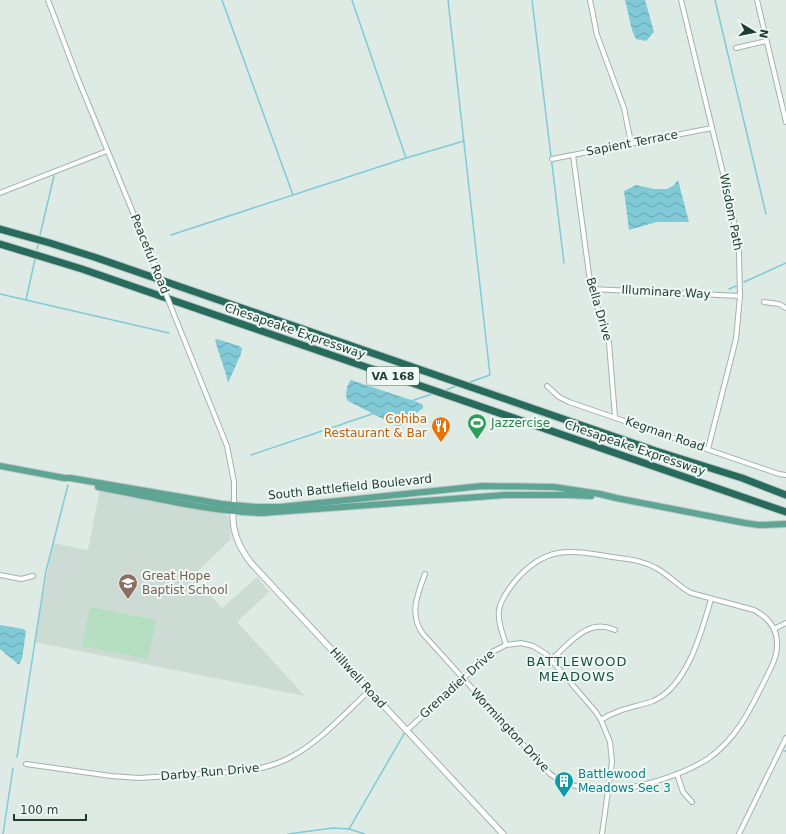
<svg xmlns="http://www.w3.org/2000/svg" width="786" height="834" font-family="'DejaVu Sans',sans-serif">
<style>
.built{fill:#ccdbd4}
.pitch{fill:#b5dfc0}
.water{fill:url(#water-waves)}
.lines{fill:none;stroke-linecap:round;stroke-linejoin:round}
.stream{stroke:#80c9d6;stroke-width:1.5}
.minor-casing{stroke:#a1b3ac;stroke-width:6}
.tertiary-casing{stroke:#a1b3ac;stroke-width:7}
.primary-casing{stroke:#c0c8c6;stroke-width:8}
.motorway-casing{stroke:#c0c8c6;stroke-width:9}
.minor{stroke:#fff;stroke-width:4}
.tertiary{stroke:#fff;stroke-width:5}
.primary{stroke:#5ea593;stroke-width:6}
.motorway{stroke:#276b5d;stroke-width:7}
.minor-bridge-casing{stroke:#a1b3ac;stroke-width:6;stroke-linecap:butt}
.minor-bridge{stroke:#fff;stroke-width:4}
.labels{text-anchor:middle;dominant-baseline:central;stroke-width:4;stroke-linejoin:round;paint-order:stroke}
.shield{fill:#eff8f3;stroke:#5d746d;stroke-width:1}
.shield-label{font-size:11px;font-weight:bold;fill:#1e3c34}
.street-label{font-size:12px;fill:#1e3c34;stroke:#eff8f3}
.food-label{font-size:12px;fill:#c56008;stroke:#eff8f3;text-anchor:end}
.leisure-label{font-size:12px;fill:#27864d;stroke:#eff8f3;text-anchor:start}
.education-label{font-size:12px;fill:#785e54;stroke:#eff8f3;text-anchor:start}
.culture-label{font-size:12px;fill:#0d838f;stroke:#eff8f3;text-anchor:start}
.neighbourhood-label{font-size:13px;letter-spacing:1px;fill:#185042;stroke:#eff8f3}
</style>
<defs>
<pattern id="water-waves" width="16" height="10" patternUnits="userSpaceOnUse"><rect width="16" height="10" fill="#80c9d6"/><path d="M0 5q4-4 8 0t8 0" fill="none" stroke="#68a4ae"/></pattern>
</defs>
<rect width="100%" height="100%" fill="#deebe5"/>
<path class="built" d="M100 489 222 513 228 516 229 519 231 539 193 576 222 608 257 577 269 592 237 622 305 696 34 642 53 543 88 550Z"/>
<path class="pitch" d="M90 607 156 620 148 659 82 646Z"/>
<g class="water">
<path d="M625 0H645L654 32 646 41 636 39 632 30Z"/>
<path d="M678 180 689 222H657L629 230 624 191 636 185 654 189H667L674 185Z"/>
<path d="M217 339 239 346 242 348 241 354 228 383C225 368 219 355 215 340Z"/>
<path d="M351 380 417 402 423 405V408L401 425 397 426 348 401C344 396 347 384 351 380Z"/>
<path d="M0 625 23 629 26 631 22 659 19 665 0 649Z"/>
</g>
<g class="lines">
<g class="stream">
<path d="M222 0 293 195"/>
<path d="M352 0 406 158"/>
<path d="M448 0 490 375 470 382"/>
<path d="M532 0 564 263"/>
<path d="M715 0 766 214"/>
<path d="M40 235 54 176"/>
<path d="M171 235 406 158 464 141"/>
<path d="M37 249 38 245"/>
<path d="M744 282 786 263"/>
<path d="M729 289 736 286"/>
<path d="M0 294 169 333"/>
<path d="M26 300 35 259"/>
<path d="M446 390 456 386"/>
<path d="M411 401 432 394"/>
<path d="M251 455 375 413"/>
<path d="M784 751H786"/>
<path d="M17 757 46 571 68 485"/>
<path d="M349 829 405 732"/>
<path d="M3 834 13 768"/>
<path d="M288 834 333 828 349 829 365 834"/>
</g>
<g class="minor-casing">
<g id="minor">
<path d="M48 0 78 79 155 266"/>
<path d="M590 0 597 35 624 108 631 143"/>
<path d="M681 0 732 210 739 253 740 296 736 339 708 449"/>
<path d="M757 0 786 122"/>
<path d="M736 48 766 41"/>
<path d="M573 155 591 289C596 307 606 324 609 343L615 417"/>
<path d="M552 159 712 128"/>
<path d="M0 193 107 151"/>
<path d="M591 289 740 296"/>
<path d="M764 302 779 304 786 308"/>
<path d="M175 317 227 446 234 482V507"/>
<path d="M547 386 559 397 569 402 779 474 786 475"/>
<path d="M425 574C417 595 409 615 423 634L550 774C568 787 587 789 608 791"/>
<path d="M0 575 21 579 33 576"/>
<path d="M774 629 786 623"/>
<path d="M506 645C496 614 494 607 515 581 546 545 570 550 612 557 627 559 642 560 656 568 669 575 678 586 691 593L754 610C767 617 777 628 777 643 778 657 770 669 765 680 750 710 737 738 709 758 685 774 637 790 609 789"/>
<path d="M551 660C569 644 588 617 615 630"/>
<path d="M601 720C617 709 636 707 653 701 687 687 702 631 711 599"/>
<path d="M406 731 492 652 506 645 521 643 533 646 546 654 595 711 601 720 610 742 612 762 602 834"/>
<path d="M26 764 111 776 139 778 248 771C262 768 276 765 289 758 320 742 344 714 369 691"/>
<path d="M677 774 683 792 692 802"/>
<path d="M739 834 786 738"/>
</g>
</g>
<g class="tertiary-casing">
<path id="tertiary" d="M233 512C232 532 239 547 251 563L503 834"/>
</g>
<g class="primary-casing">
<g id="primary">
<path d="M0 466 64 478H70L222 504 256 507H280L482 486 554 487 600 494 616 498 745 523 759 525 786 524"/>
<path d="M98 487C152 497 206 511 262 513L505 495H568L591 496"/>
</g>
</g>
<g class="motorway-casing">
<g id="motorway">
<path d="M0 229 50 243 94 257 656 451 742 478 786 495"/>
<path d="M0 244 82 269 786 512"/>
</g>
</g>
<use href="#minor" class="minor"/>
<use href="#tertiary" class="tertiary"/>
<use href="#primary" class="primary"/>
<use href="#motorway" class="motorway"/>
<g class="minor-bridge-casing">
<path id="minor-bridge" d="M155 266 175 317"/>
</g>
<use href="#minor-bridge" class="minor-bridge"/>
</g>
<defs>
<g id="stadium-pin" transform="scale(1)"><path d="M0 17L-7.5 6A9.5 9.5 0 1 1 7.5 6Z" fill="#2e9e5b" stroke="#eff8f3"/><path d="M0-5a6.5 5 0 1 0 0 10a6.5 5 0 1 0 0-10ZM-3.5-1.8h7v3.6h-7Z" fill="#fff"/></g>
<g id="restaurant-pin" transform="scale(1)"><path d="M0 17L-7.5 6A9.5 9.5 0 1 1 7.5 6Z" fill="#e8710a" stroke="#eff8f3"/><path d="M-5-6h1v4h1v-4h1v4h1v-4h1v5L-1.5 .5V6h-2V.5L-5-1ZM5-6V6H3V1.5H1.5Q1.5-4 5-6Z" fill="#fff"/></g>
<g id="school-pin" transform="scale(1)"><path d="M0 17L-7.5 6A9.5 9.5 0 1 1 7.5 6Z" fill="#8d6e63" stroke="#eff8f3"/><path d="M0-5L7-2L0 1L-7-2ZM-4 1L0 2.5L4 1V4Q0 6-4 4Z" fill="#fff"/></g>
<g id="building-pin" transform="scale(1)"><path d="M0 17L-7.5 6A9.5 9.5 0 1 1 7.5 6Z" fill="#0f9aa8" stroke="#eff8f3"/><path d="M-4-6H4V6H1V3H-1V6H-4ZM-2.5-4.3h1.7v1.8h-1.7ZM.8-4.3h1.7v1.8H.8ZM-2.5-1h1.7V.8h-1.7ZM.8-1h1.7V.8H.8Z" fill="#fff"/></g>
</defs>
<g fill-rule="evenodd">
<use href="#stadium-pin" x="477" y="423"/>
<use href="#restaurant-pin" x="441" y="426"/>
<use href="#school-pin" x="128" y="583"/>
<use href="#building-pin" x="564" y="781"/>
</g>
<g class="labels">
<rect class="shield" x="367" y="367" width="52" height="18" rx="3"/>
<g class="shield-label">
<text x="393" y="376">VA 168</text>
</g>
<g class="street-label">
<text transform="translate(632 143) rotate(-11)">Sapient Terrace</text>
<text transform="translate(731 212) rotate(79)">Wisdom Path</text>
<text transform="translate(150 254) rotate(68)">Peaceful Road</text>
<text transform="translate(666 292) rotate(3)">Illuminare Way</text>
<text transform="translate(599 309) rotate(74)">Bella Drive</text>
<text transform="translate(295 331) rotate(19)">Chesapeake Expressway</text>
<text transform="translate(665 434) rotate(19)">Kegman Road</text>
<text transform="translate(635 448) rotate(19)">Chesapeake Expressway</text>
<text transform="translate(350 487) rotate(-6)">South Battlefield Boulevard</text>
<text transform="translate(358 678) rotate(48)">Hillwell Road</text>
<text transform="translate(457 684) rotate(-42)">Grenadier Drive</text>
<text transform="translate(510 730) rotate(47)">Wormington Drive</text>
<text transform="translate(210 772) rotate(-5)">Darby Run Drive</text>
</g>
<g class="food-label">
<text x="427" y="419">Cohiba<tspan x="427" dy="14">Restaurant &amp; Bar</tspan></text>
</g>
<g class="leisure-label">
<text x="491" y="423">Jazzercise</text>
</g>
<g class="education-label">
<text x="142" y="576">Great Hope<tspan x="142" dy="14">Baptist School</tspan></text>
</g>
<g class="culture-label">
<text x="578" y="774">Battlewood<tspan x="578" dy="14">Meadows Sec 3</tspan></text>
</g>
<g class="neighbourhood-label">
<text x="577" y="661">BATTLEWOOD<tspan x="577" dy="15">MEADOWS</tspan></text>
</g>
</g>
<g transform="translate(754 32) rotate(100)" stroke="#eff8f3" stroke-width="3" paint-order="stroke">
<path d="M0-3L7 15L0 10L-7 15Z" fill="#1e3c34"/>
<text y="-6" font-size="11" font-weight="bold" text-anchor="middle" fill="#1e3c34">N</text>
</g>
<path d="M14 814v6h72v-6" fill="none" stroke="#1e3c34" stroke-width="2"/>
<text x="20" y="814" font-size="12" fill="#1e3c34" stroke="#eff8f3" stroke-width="3" paint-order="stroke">100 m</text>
</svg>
